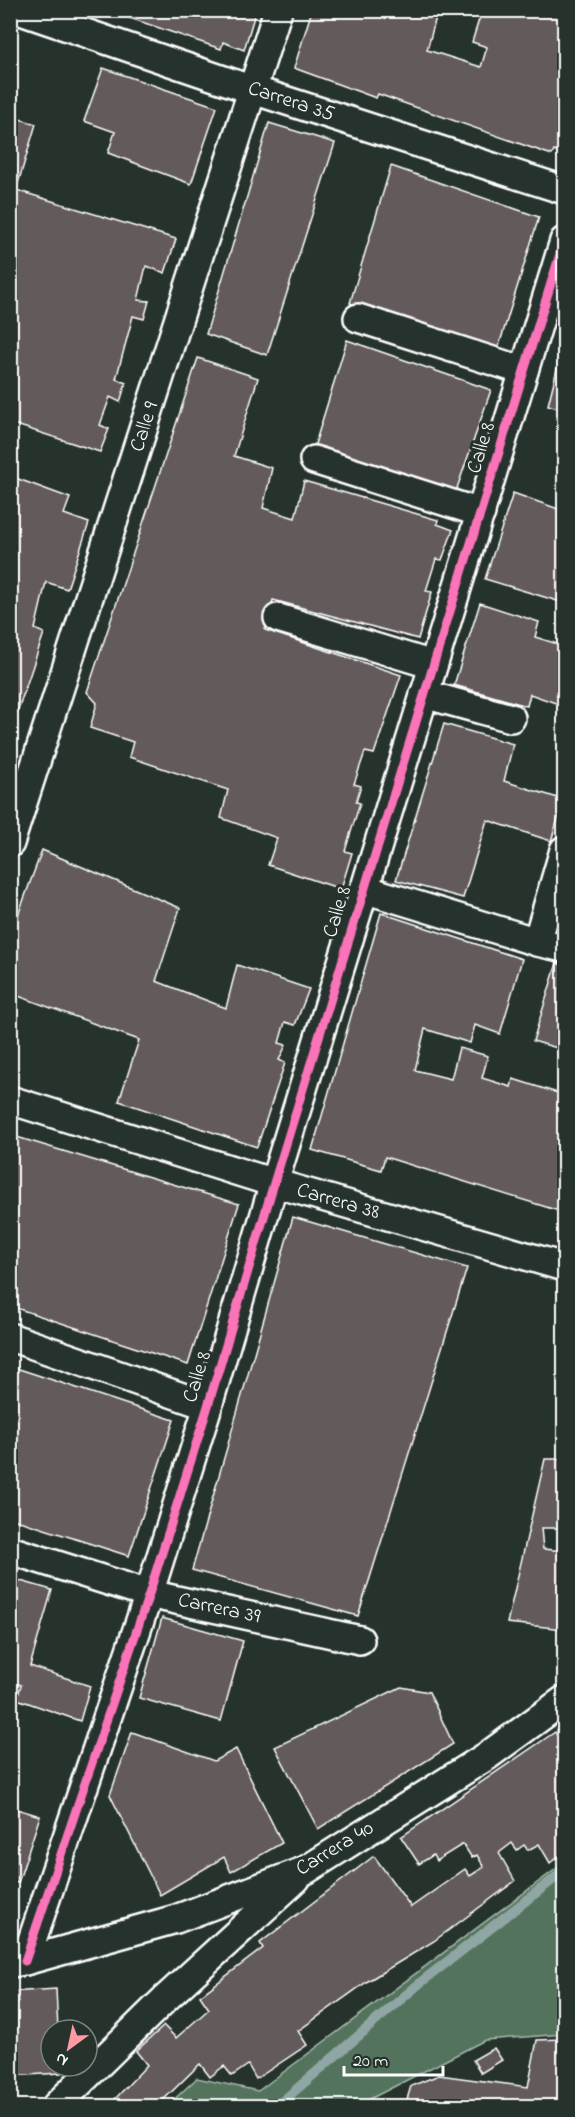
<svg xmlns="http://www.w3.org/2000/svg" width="575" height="2117" font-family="'Indie Flower',sans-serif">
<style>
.green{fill:#52735c;stroke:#a8b9ae;stroke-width:1.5}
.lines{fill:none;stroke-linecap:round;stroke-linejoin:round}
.stream{stroke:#8fa6a4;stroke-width:10}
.building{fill:#645a5c;stroke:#fff;stroke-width:1.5}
.street-casing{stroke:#fff;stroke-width:32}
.street{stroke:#26332d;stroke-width:27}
.cycleway-casing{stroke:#26332d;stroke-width:13}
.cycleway{stroke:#fb73b8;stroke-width:9}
.labels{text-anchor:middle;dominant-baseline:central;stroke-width:6;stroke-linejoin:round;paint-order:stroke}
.street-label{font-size:21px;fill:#fff;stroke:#26332d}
</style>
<rect width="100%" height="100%" fill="#26332d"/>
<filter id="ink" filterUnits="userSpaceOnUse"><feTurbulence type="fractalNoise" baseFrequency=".0167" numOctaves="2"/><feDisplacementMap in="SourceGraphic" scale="12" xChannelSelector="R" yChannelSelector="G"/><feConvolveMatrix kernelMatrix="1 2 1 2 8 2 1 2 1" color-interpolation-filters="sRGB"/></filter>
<g filter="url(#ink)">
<path class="green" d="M564 1863V2034L485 2040 368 2100 359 2106H167L197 2078 258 2091Z"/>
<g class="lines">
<path class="stream" d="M277 2106 420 1983 564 1871"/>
</g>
<g class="building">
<path d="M122 10H256L244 50 223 42 221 49 121 15Z"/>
<path d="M312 10H438L427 50 481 67 487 47 472 42 482 10H564V155L554 151 552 155 378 94 376 98 294 68Z"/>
<path d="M103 68 217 107 191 184 108 153 115 132 84 121Z"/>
<path d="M10 116 36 124 16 190 176 239 165 273 146 266 138 300 149 301 144 319 133 316 116 379 126 383 120 402 110 397 100 425 109 429 100 452 10 423Z"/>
<path d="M269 123 335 143 267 355 206 334Z"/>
<path d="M391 166 539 217 497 352 350 303Z"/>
<path d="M347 340 491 390 455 494 312 454Z"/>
<path d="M564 341V410L548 405Z"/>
<path d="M198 358 258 378 234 456 272 468 263 508 295 518 304 481 438 520 437 524 453 530 442 560 436 559 426 591 432 592 418 639 273 600 265 630 401 675 374 754 365 752 354 784 361 786 356 802 360 803 345 851 352 853 341 889 268 865 277 838 221 818 228 790 129 757 133 742 90 728 97 703 87 692Z"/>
<path d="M10 476 70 498 64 514 89 523 67 589 46 582 35 629 44 633 10 734Z"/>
<path d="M513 493 564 511V603L485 579Z"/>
<path d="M480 603 539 622 535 637 564 646V706L530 694 527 706 454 685Z"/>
<path d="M444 724 513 744 504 781 564 800 551 841 487 820 463 898 396 880Z"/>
<path d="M42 850 180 908 156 981 226 1008 237 965 309 989 295 1025 285 1022 279 1043 286 1045 279 1060 285 1063 257 1147 119 1101 139 1040 10 993V937Z"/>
<path d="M381 913 522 959 500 1034 475 1025 470 1043 425 1029 415 1070 451 1079 459 1048 488 1056 482 1078 511 1087 513 1079 564 1095V1186L559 1211 385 1157 381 1170 312 1150Z"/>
<path d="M557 963 564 966V1050L533 1041Z"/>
<path d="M10 1135 239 1204 188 1365 10 1306Z"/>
<path d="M293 1217 467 1268 358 1616 192 1570Z"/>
<path d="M10 1366 174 1420 129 1556 10 1518Z"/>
<path d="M545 1459H564V1528H541L543 1549 564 1551V1629L507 1623Z"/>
<path d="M10 1578 52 1590 30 1666 90 1686 80 1721 17 1699 21 1685 10 1681Z"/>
<path d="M162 1618 243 1641 221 1721 139 1698Z"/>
<path d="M401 1687 429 1692 453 1744 318 1829 275 1747Z"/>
<path d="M132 1732 214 1761 236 1749 282 1843 231 1872 224 1857 160 1895 110 1795Z"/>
<path d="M555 1732 564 1749V1799L559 1803 564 1811V1829L562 1830 564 1833V1852L550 1863 539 1844 528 1850 524 1845 517 1850 512 1843 499 1853 515 1881 434 1941 368 1981 298 2031 307 2045 256 2079 248 2065 232 2076 224 2066 210 2077 200 2064 157 2106H121L115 2099 147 2065 136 2051 164 2026 176 2038 209 2009 200 1996 263 1948 260 1943 374 1856 411 1907 465 1869 470 1876 484 1867 477 1855 472 1858 463 1844 436 1861 433 1855 419 1864 401 1837Z"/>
<path d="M10 1807 40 1816 18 1883 10 1881Z"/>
<path d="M56 1989 58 2030H51V2066H60L61 2073 10 2076V1992Z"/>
<path d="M564 2039V2106H405L411 2086 439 2075 528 2087 537 2040Z"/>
<path d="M494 2048 502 2060 481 2073 473 2060Z"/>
</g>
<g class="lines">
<g class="street-casing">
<g id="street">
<path d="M18 10 253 90 564 190"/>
<path d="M358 318 524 371"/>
<path d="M314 460 481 513"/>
<path d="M278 618 433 665"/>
<path d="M424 694 511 718"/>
<path d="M10 843 278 10"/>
<path d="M364 889 537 942 564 948"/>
<path d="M537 942 564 850"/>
<path d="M10 1100 274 1183 564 1267"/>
<path d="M10 1337 208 1406"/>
<path d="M10 1550 149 1594 360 1640"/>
<path d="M25 1961 149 1594 208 1406 274 1183 564 241"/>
<path d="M12 1963 25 1961 176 1919 306 1870 487 1756 564 1700"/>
<path d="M56 2106 166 1998 296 1879"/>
</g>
</g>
<use href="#street" class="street"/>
<g class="cycleway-casing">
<path id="cycleway" d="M25 1961 149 1594 208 1406 274 1183 564 241"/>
</g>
<use href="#cycleway" class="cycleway"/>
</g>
</g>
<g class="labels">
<g class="street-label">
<text transform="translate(291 102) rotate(18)">Carrera 35</text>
<text transform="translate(145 427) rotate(-72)">Calle 9</text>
<text transform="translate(482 448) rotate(-73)">Calle 8</text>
<text transform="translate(338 912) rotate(-73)">Calle 8</text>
<text transform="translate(338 1202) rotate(16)">Carrera 38</text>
<text transform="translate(198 1377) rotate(-73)">Calle 8</text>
<text transform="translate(219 1609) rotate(12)">Carrera 39</text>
<text transform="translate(335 1849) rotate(-31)">Carrera 40</text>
</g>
</g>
<rect width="575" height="2117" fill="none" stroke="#26332d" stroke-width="36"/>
<rect x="18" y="18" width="539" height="2081" fill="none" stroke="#fff" stroke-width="2" filter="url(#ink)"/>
<g transform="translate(69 2048) rotate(213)"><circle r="28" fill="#26332d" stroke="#7d8581" stroke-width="1.5"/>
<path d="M0-4.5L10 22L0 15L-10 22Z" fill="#ff9aa2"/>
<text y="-9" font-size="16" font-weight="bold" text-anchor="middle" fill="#ffffff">N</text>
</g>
<path d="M344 2066v9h99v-9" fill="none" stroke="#ffffff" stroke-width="3"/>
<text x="353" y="2066" font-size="18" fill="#ffffff" stroke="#26332d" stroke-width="4.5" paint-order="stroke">20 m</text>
</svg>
